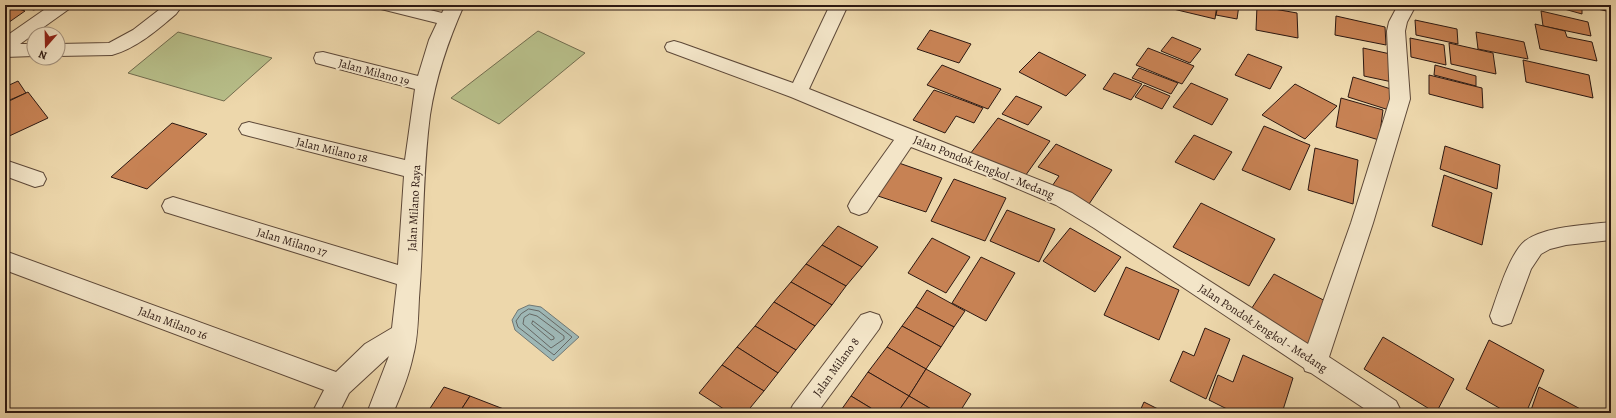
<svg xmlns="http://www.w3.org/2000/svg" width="1616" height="418" font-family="Alegreya,serif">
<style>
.green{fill:#b7be89;stroke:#726c4e}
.water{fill:#9eb7b5;stroke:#717874}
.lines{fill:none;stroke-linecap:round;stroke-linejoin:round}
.shore{stroke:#666864;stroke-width:1}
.building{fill:#c78254;stroke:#2d1912}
.minor-casing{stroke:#5d4838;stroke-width:2}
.minor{fill:#f3e5c8;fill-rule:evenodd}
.labels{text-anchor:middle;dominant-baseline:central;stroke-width:4;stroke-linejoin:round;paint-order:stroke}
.street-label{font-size:12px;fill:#2d1912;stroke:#f3e5c8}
</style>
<rect width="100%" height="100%" fill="#edd7ab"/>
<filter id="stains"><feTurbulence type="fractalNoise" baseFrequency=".005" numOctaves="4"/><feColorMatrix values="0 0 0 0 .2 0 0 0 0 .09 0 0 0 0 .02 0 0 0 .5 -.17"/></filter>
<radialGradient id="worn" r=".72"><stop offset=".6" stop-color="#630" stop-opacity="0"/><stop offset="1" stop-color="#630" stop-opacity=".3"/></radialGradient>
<g class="green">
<path d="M538 31 585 53 499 124 451 98Z"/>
<path d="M178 32 272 58 224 101 128 73Z"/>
</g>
<path class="water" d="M529 305 541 307 579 337 553 361 515 330 512 320 518 310Z"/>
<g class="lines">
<g class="shore">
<path d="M529 309 539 311 572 337 554 355 518 327 516 321 521 314Z"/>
<path d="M530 314 537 316 564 336V339L551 348 523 324 524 318Z"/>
<path d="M533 321 554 337V339L551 340 532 324Z"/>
</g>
</g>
<g class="building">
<path d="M5 5 25 11 5 25Z"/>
<path d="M16 5H42L34 10Z"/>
<path d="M1170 5H1217L1215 19 1169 8Z"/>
<path d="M1218 5H1239L1237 19 1216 15Z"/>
<path d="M1550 5H1582V14Z"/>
<path d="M1592 5H1611V12L1593 8Z"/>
<path d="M1257 6 1297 13 1298 38 1256 30Z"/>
<path d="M1541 11 1588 22 1591 36 1543 26Z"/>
<path d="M1336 16 1385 27 1386 45 1335 35Z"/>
<path d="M1415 20 1457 29 1458 44 1416 35Z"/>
<path d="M1535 24 1565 31 1567 37 1592 42 1597 61 1540 49Z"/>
<path d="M930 30 971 44 959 63 917 49Z"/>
<path d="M1476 32 1524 42 1528 59 1478 49Z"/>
<path d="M1172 37 1201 49 1190 63 1161 51Z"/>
<path d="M1410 38 1444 45 1446 65 1411 57Z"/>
<path d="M1449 43 1493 53 1496 74 1451 64Z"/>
<path d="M1148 48 1194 66 1182 84 1136 65Z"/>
<path d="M1363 48 1395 55 1397 83 1364 76Z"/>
<path d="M1039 52 1086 75 1066 96 1019 72Z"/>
<path d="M1248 54 1282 67 1270 89 1235 75Z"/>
<path d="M1523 60 1589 75 1593 98 1526 82Z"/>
<path d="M942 65 1001 89 988 109 927 85Z"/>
<path d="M1435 65 1476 76V86L1434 75Z"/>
<path d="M1139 68 1178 83 1171 94 1132 78Z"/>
<path d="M1114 73 1142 84 1131 100 1103 89Z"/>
<path d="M1429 75 1482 88 1483 108 1429 94Z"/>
<path d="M1353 77 1394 90 1389 110 1348 97Z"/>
<path d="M18 81 26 93 5 102V87Z"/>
<path d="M1191 83 1228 99 1212 125 1173 107Z"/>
<path d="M1295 84 1337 106 1305 139 1262 115Z"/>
<path d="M1144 85 1170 96 1162 109 1135 97Z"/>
<path d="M934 90 965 101 983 108 974 123 956 116 945 133 913 120Z"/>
<path d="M28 92 48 118 5 138V103Z"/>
<path d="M1016 96 1042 107 1028 125 1002 114Z"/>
<path d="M1341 98 1383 110 1379 140 1336 127Z"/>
<path d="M998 118 1050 141 1023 179 970 154Z"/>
<path d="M172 123 207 134 147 189 111 177Z"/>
<path d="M1264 126 1310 145 1290 190 1242 170Z"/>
<path d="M1194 135 1232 152 1214 180 1175 162Z"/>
<path d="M1056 144 1112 170 1087 207 1050 189 1059 176 1038 167Z"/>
<path d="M1445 146 1500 165 1497 189 1440 169Z"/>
<path d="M1315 148 1358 160 1353 204 1308 190Z"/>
<path d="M896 162 942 178 926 212 878 196Z"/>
<path d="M1444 175 1492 193 1482 245 1432 226Z"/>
<path d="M954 179 1006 198 985 241 931 221Z"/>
<path d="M1201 203 1275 239 1249 286 1173 247Z"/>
<path d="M1007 210 1055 229 1039 262 990 241Z"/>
<path d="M838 226 878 247 862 267 822 245Z"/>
<path d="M1070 228 1121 257 1095 292 1043 261Z"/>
<path d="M932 238 970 257 946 293 908 273Z"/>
<path d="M822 245 862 267 846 286 806 264Z"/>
<path d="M981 257 1015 273 986 321 952 303Z"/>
<path d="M806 264 846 286 832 305 791 282Z"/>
<path d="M1126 267 1179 290 1159 340 1104 315Z"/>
<path d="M1274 274 1331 304 1304 350 1246 317Z"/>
<path d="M791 282 832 305 815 326 774 302Z"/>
<path d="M927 290 965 311 954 327 916 307Z"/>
<path d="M774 302 815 326 796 350 755 326Z"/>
<path d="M916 307 954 327 941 347 902 326Z"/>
<path d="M755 326 796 350 778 373 737 347Z"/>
<path d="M902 326 941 347 926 369 887 347Z"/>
<path d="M1205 328 1230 339 1206 399 1170 381 1183 351 1194 356Z"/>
<path d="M1383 337 1454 379 1436 413 1364 369Z"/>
<path d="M1489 340 1544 370 1526 413H1508L1466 389Z"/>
<path d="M737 347 778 373 764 391 722 365Z"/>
<path d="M887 347 926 369 909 396 868 372Z"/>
<path d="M1243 355 1293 378 1282 413H1235L1209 400 1218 375 1233 382Z"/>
<path d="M722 365 764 391 746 413H730L699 393Z"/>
<path d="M926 369 971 394 959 413H938L909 396Z"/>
<path d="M868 372 909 396 897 413H879L851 396Z"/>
<path d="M444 387 470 396 459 413H427Z"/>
<path d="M1539 387 1588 413H1530Z"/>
<path d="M470 396 501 408 497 413H459Z"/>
<path d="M851 396 879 413H839Z"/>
<path d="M909 396 938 413H897Z"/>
<path d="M1144 402 1166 413H1139Z"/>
<path d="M501 408 516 413H497Z"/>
</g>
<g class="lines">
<g class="minor-casing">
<g id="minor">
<path d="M51 5H72L69 9 20 44H34V56L5 57V37Z"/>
<path d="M173 5 176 6 179 10 176 14C157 30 137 48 112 55L58 56V44L109 43 133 30 164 6Z"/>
<path d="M378 5H410L442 13 446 5H464C448 41 436 76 430 115 422 175 424 238 419 298 418 317 418 338 413 356 409 375 401 395 393 413H367L389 356 349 393 339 413H312L324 390 5 270V251L336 372 365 344 392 328 397 284 165 212 162 206 165 200 173 197 398 265 404 176 249 136 242 134 239 129 242 124 249 122 405 160 415 89 316 63 314 58 316 53 323 52 418 76 429 40 437 23 381 9Z"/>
<path d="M830 5H848L809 89 1072 193 1308 344 1351 223 1390 99 1387 31 1389 22 1398 5H1416L1407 22 1405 31 1410 99 1373 223 1329 357 1396 401 1402 413H1371L1311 373 1305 371 1304 368 1094 228 1056 205 995 179 911 147 867 212 859 215 851 212 848 206 851 200 894 140 791 97 667 51 665 47 667 43 674 41 681 43 793 83Z"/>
<path d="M5 160 43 173 46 179 43 185 35 187 5 176Z"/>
<path d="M1611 222V240L1566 245 1550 249 1541 254 1531 269 1511 323 1502 326 1493 323 1490 316C1497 297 1509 254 1525 241 1545 226 1586 225 1611 222Z"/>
<path d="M870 312 879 315 882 322 879 329 817 413H789L793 405 861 315Z"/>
</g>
</g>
<use href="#minor" class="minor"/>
</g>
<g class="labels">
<g class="street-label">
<text transform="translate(374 72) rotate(15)">Jalan Milano 19</text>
<text transform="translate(332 150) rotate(14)">Jalan Milano 18</text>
<text transform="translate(984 167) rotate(22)">Jalan Pondok Jengkol - Medang</text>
<text transform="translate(414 208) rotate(-87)">Jalan Milano Raya</text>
<text transform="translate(292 242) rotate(17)">Jalan Milano 17</text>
<text transform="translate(173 323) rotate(21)">Jalan Milano 16</text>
<text transform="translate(1263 328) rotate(33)">Jalan Pondok Jengkol - Medang</text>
<text transform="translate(836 367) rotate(-54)">Jalan Milano 8</text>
</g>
</g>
<rect width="1616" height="418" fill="none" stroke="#edd7ab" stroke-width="20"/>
<rect x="6" y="6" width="1604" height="406" fill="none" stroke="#2d1912" stroke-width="2"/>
<rect x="10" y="10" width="1596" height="398" fill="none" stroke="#2d1912"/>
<g transform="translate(46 46) rotate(200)"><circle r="19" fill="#f3e5c8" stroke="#a4937f"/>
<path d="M0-3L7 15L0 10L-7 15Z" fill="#8f2418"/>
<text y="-6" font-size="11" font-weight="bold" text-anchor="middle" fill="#2d1912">N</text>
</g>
<rect width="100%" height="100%" filter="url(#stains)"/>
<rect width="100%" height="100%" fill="url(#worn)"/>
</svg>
